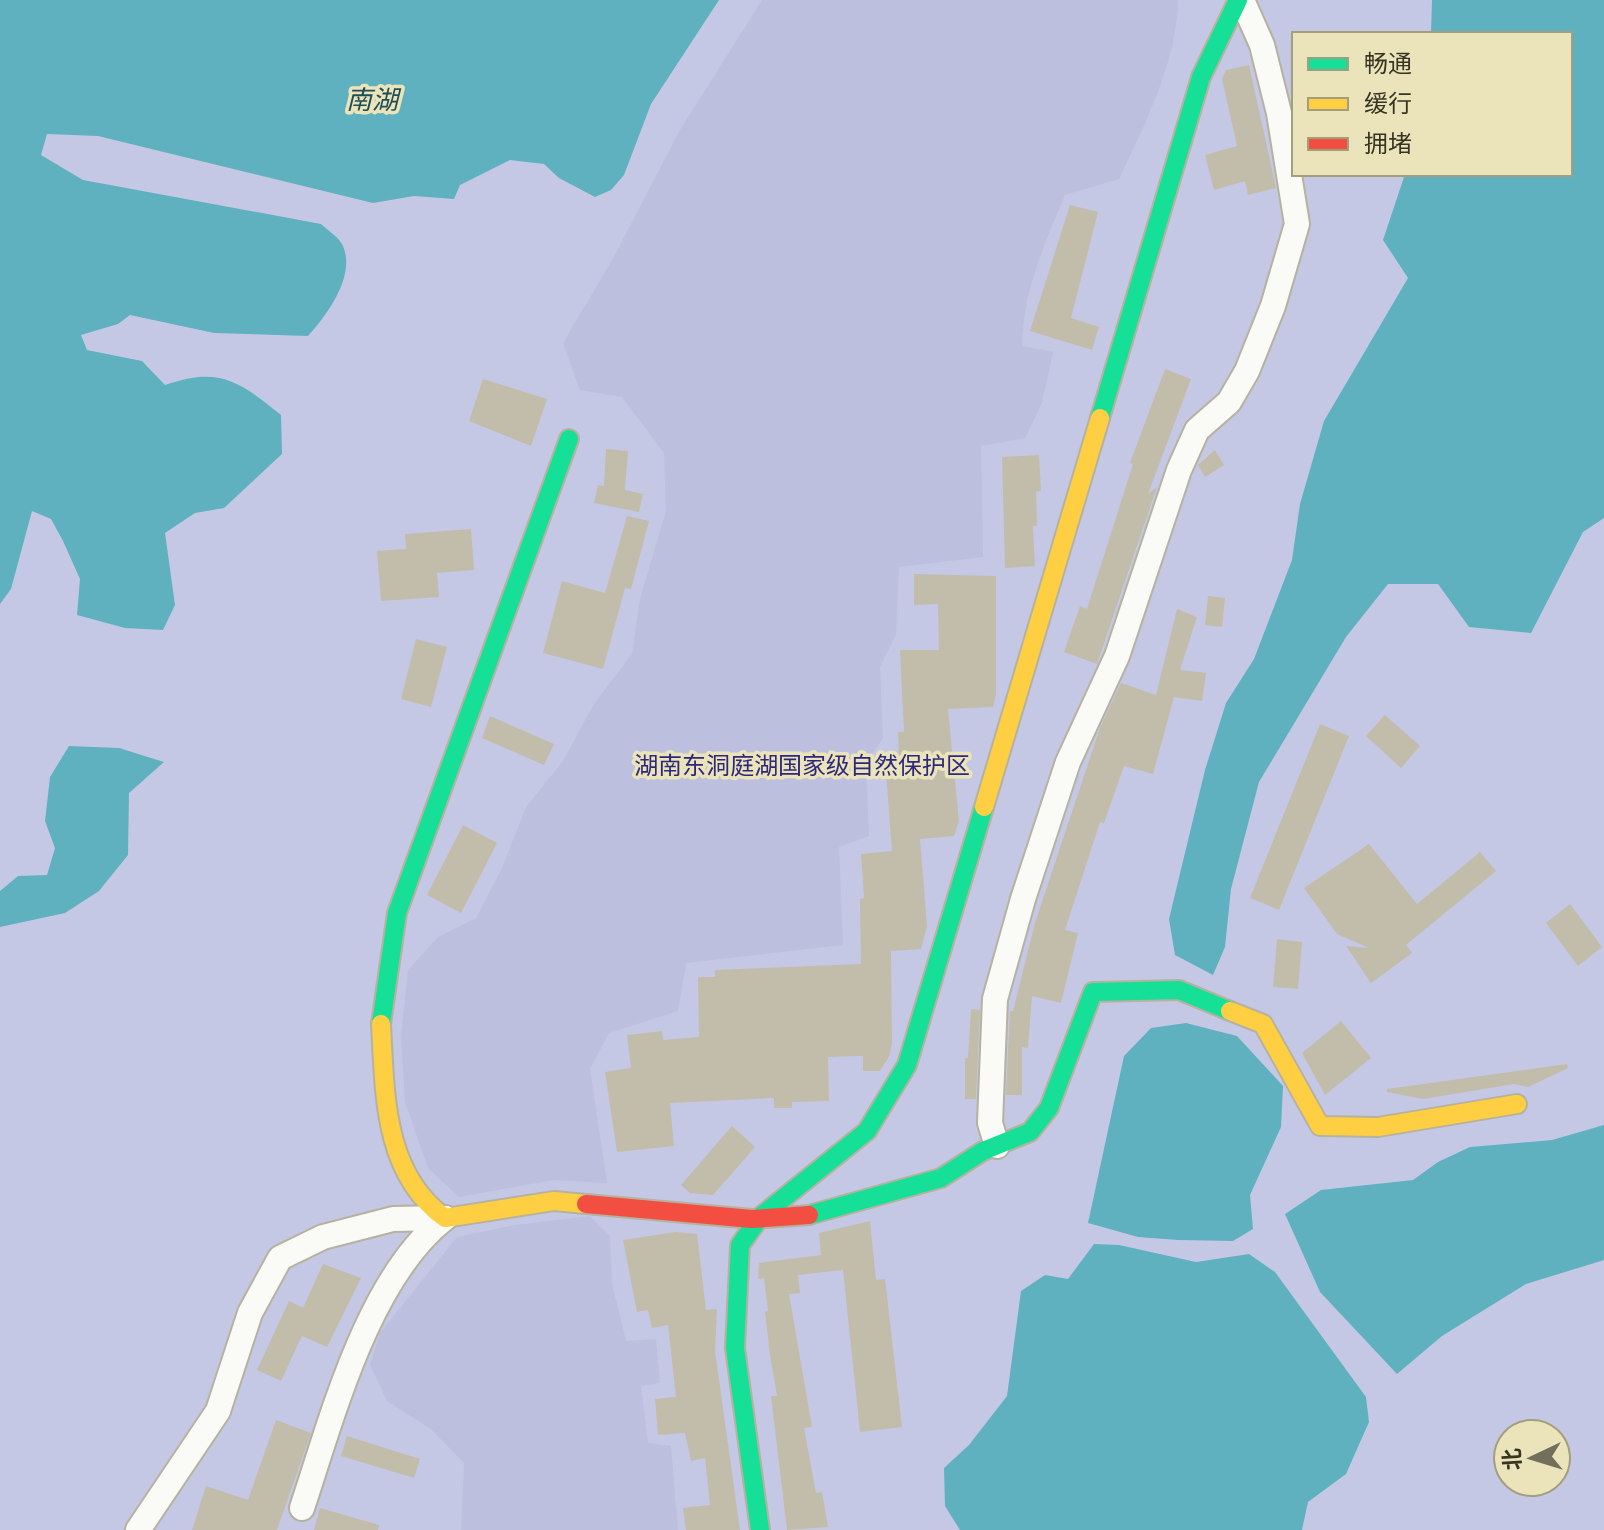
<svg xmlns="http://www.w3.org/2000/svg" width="1604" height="1530" font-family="Cabin,'Noto Sans SC',sans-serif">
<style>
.green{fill:#c5c8e4;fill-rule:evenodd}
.forest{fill:#bcbfdd}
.water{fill:#60b1bf}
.building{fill:#c2bcab}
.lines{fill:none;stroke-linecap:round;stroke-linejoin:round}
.street-casing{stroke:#b6b2a0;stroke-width:28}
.fast-casing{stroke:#b6b2a0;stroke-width:22}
.slow-casing{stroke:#b6b2a0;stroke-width:22}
.jam-casing{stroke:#b6b2a0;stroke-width:22}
.street{stroke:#fafaf6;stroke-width:24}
.fast{stroke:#16e098;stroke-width:18}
.slow{stroke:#ffcf43;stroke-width:18}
.jam{stroke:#f24e42;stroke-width:18}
.labels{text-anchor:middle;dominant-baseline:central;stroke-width:7;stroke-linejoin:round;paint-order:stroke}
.park-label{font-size:24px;fill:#2d287c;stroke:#ebe4ba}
.water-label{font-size:26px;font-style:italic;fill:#1e4d5a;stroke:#ebe4ba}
</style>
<rect width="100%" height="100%" fill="#e0dcc5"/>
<path class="green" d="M0 0H1604V1530H0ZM1294 34H1570V174H1294ZM1508 1434H1556V1482H1508Z"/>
<g class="forest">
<path d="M762 0H1178C1177 61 1145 124 1119 179L1065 195C1044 245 1023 291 1022 346L1053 352 1042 403 1025 438 981 446 983 557 899 567 896 635 880 667 883 738 866 763 869 836 839 847 843 945 686 963 678 1011 609 1033 590 1069 607 1183 553 1180 459 1197 428 1168 405 1102 401 1037 408 970 438 937 476 918 502 868 526 807 563 761 594 704 632 654 640 599 666 511 664 453 622 397 580 390 563 343 611 262 680 130Z"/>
<path d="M590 1216 610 1236 612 1284 626 1341 656 1339 660 1383 641 1386 648 1443 671 1446 678 1530H461L464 1463 431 1429 387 1401 370 1365 380 1333 457 1237 515 1225Z"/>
</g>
<g class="water">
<path d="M0 0H719L651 104 624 175 611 190 595 197 559 178 544 164 510 160 460 185 454 199 414 196 373 203 98 136 47 134 41 155 83 180 321 224C327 230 340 238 343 246 356 276 327 315 308 336L214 333 130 315 118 324 81 335 87 350 142 361 165 385C219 366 239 381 281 415L282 454 224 508 195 513 165 533 175 605 163 630 125 628 77 615 80 579 63 541 51 519 32 511 11 589 0 604Z"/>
<path d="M1432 0H1604V518L1583 532 1531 633 1469 627 1438 584H1388L1346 637 1259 782 1231 889 1225 947 1213 975 1175 955 1169 919 1205 770 1226 703 1254 659 1292 560 1300 504 1324 421 1408 278 1383 240 1405 174H1570V34H1431Z"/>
<path d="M69 746 119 748 164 762 129 793 128 855 99 891 65 913 0 927V891L18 876 47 875 55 848 45 821 50 777Z"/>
<path d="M1186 1023 1237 1036 1283 1086 1281 1127 1250 1195 1253 1229 1233 1241 1178 1240 1138 1237 1088 1223 1124 1056 1151 1028Z"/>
<path d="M1604 1125V1260L1526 1284 1442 1336 1397 1374 1320 1292 1285 1214 1321 1190 1413 1180 1438 1162 1470 1147 1552 1140Z"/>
<path d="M1094 1244 1119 1245 1196 1262 1249 1254 1275 1272 1366 1397 1369 1422 1346 1474 1308 1502 1302 1530H960L945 1506 944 1468 969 1445 1007 1396 1021 1291 1045 1275 1068 1279Z"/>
</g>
<g class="building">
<path d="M1249 65 1276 188 1248 195 1245 181 1214 190 1205 155 1237 146 1222 79 1226 70Z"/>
<path d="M1070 205 1098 212 1071 318 1099 327 1092 350 1030 331Z"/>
<path d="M1165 369 1191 379 1148 494 1157 487 1097 664 1064 652 1080 606 1087 609 1133 464 1130 463Z"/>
<path d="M483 379 547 399 531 446 469 421Z"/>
<path d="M606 449 628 451 625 490 643 494 639 512 594 503 598 485 604 486Z"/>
<path d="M1215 450 1224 465 1205 477 1198 465Z"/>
<path d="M1039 455 1041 491 1036 492 1037 526H1033L1035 566 1005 568 1002 457Z"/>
<path d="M627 516 649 521 631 589 625 588 603 669 543 653 562 581 605 593Z"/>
<path d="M471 529 474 570 437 573 439 597 381 601 377 551 406 549 405 534Z"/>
<path d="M914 574 996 576V694L993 707 948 709 959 821 954 836 920 839 927 926 921 949 891 951 892 1044 889 1057 880 1071H863V1056L828 1057 829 1101 792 1102V1108H774V1098L670 1103 674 1146 617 1152 605 1072 631 1068 627 1035 662 1031 663 1040 699 1037 698 977H715V970L861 964 860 899 864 898 861 854 892 851 885 759 899 758 898 732H904L900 650H939L938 604 914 605Z"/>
<path d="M1208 596 1225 598 1222 627 1205 625Z"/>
<path d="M1177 609 1197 617 1180 670 1206 673 1202 701 1174 697 1153 774 1124 766 1104 823 1100 822 1065 930 1078 933 1061 1003 1032 996 1028 1048 1022 1047V1095H1006L1010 1011H1013L1035 923 1100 728 1121 683 1156 695Z"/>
<path d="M416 639 447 647 431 707 401 699Z"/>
<path d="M1385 715 1420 746 1401 768 1366 736Z"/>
<path d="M490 716 554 744 544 765 482 738Z"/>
<path d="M1320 724 1349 736 1279 910 1250 898Z"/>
<path d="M463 825 497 843 461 913 427 895Z"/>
<path d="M1369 844 1417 904 1480 852 1496 871 1406 945 1412 953 1371 983 1346 946 1369 948 1337 934 1304 888Z"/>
<path d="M1570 904 1602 947 1578 966 1546 923Z"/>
<path d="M1277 939 1302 942 1298 989 1273 987Z"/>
<path d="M971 1009 980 1010 976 1099H965V1058H968Z"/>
<path d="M1341 1021 1371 1058 1325 1095 1302 1053Z"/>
<path d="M1567 1064 1568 1068 1528 1087 1514 1084 1423 1099 1387 1092V1089Z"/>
<path d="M732 1126 755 1147 713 1195 690 1193 681 1185Z"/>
<path d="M870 1221 876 1280 885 1279 902 1427 860 1432 843 1270 798 1275 800 1293 789 1294 812 1427 804 1428 816 1493 822 1492 828 1527 787 1530 771 1396H777L770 1355 765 1312 768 1311 764 1278 758 1279 759 1263 821 1255 819 1233Z"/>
<path d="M675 1232 697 1234 706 1310 717 1309 715 1351 740 1530H686L683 1508 710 1505 705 1458 691 1461 685 1433 658 1435 655 1399 676 1397 668 1325 652 1328 648 1310 637 1312 623 1240Z"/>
<path d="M323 1264 361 1278 327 1347 302 1336 281 1381 257 1370 289 1301 303 1308Z"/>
<path d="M276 1420 311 1433 277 1530H192L206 1486 248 1500Z"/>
<path d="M347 1436 420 1459 414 1478 341 1456Z"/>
<path d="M320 1508 379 1525 378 1530H314Z"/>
</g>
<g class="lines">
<g class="street-casing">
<g id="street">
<path d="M997 1146 990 1123 995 999 1023 899 1068 762 1117 656 1179 470 1197 430 1229 402 1247 371 1273 306 1297 224 1279 113 1262 45 1242 0"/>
<path d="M302 1508C332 1418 368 1278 445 1218"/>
<path d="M138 1530 218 1411 250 1313 280 1258 323 1237 393 1219 445 1218"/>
</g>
</g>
<g class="fast-casing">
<g id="fast">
<path d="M1100 418 1201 77 1238 0"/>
<path d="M381 1024 397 913 569 439"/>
<path d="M809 1215 941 1178 983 1151 1030 1132 1049 1108 1093 992 1179 990 1230 1011"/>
<path d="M760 1530 735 1348 740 1245 760 1217 867 1131 907 1065 984 807"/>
</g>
</g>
<g class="slow-casing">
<g id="slow">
<path d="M984 807 1100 418"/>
<path d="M1230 1011 1263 1024 1320 1126 1378 1127 1517 1104"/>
<path d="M381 1024C385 1094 383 1173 445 1218L554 1201 586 1204"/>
</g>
</g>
<g class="jam-casing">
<path id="jam" d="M586 1204 752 1219 809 1215"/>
</g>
<use href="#street" class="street"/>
<use href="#fast" class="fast"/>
<use href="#slow" class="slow"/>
<use href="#jam" class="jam"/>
</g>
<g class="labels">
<g class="park-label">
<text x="802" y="765">湖南东洞庭湖国家级自然保护区</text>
</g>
<g class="water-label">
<text x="372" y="100">南湖</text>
</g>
</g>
<rect x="1292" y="32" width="280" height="144" fill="#ebe4ba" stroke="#a39e7e" stroke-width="2"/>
<rect x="1308" y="58" width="40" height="12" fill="#16e098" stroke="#a39e7e" stroke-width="2"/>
<text x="1364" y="72" font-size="24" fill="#373423">畅通</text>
<rect x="1308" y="98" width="40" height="12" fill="#ffcf43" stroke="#a39e7e" stroke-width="2"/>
<text x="1364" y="112" font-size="24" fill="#373423">缓行</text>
<rect x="1308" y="138" width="40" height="12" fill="#f24e42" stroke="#a39e7e" stroke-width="2"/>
<text x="1364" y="152" font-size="24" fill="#373423">拥堵</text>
<g transform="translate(1532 1458) rotate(266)"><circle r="38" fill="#ebe4ba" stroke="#a39e7e" stroke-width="2"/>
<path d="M0-6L14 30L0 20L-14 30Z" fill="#726f5c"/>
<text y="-12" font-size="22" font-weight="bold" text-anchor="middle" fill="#373423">北</text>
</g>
</svg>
